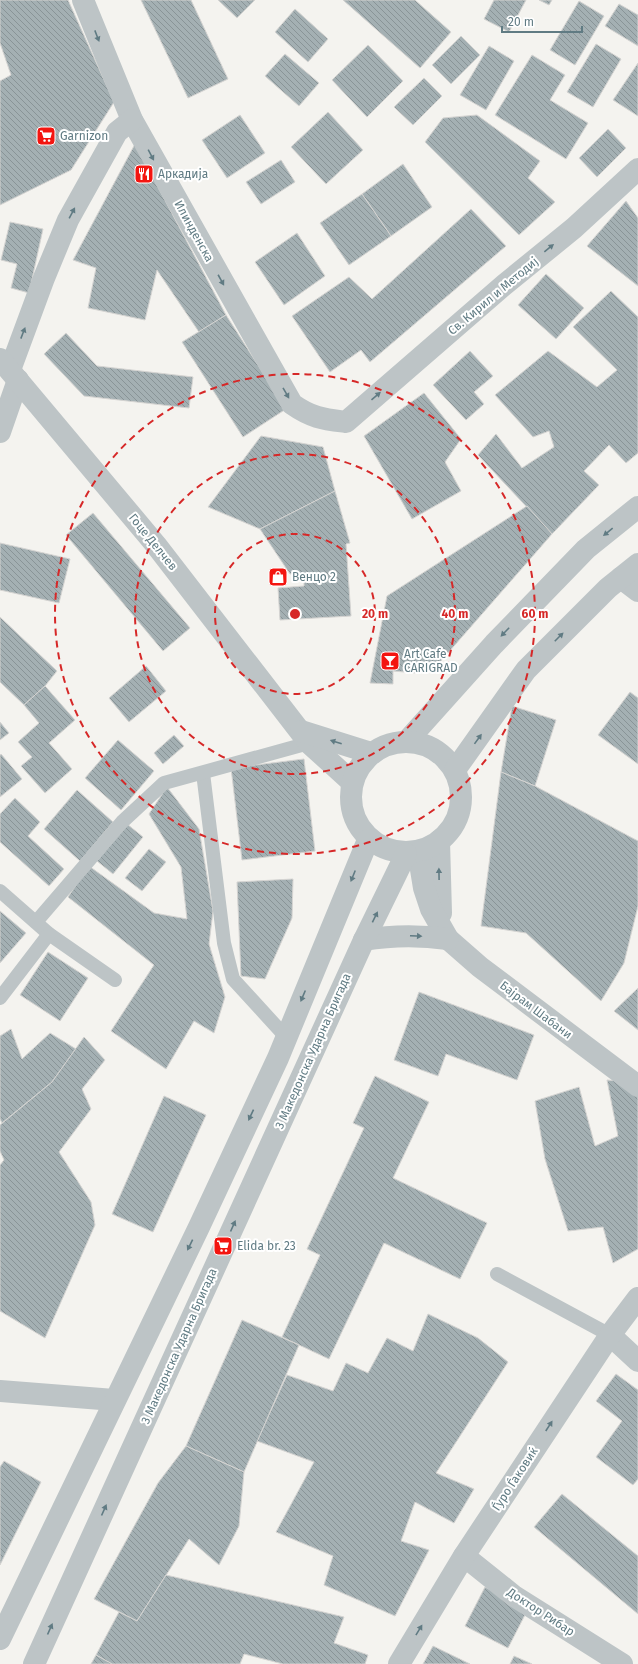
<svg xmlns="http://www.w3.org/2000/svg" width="638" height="1664" font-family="'Fira Sans',sans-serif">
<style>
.building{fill:url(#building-back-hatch);stroke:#d5d4d2}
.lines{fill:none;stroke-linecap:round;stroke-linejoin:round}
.service{stroke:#bdc4c6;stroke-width:14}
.pedestrian{stroke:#bdc4c6;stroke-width:22}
.minor{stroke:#bdc4c6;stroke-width:22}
.tertiary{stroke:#bdc4c6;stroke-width:22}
.oneway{fill:#607b83}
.ring{fill:none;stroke:#d62828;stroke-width:2;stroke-dasharray:7 5}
.labels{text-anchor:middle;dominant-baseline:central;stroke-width:4;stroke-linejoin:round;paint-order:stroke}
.poi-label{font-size:12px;fill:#607b83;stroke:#fff;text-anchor:start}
.street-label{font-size:12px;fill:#607b83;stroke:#fff}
.centre{fill:#d62828;stroke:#fff;stroke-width:2}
.ring-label{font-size:12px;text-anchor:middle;font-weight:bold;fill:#d62828;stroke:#fff;stroke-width:4;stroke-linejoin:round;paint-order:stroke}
</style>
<defs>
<pattern id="building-back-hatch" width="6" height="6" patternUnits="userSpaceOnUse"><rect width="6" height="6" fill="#a4b0b3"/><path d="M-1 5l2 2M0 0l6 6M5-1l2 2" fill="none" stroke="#899497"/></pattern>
</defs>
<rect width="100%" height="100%" fill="#f4f3ef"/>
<g class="building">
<path d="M0 0H68L114 102 71 170 0 205V81L11 75 0 43Z"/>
<path d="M141 0H191L228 79 188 98Z"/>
<path d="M218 0H255L237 18Z"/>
<path d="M343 0H415L451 32 420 68Z"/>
<path d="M494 0H526L509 32 484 19Z"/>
<path d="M539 0H552L549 5Z"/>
<path d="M579 1 604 16 575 65 550 50Z"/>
<path d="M619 4 638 15V46L605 26Z"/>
<path d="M295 9 328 39 308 62 275 32Z"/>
<path d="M461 36 480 55 451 84 432 65Z"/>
<path d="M596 44 621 59 593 107 567 92Z"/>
<path d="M368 45 403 81 367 117 332 80Z"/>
<path d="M489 46 514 61 486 110 460 95Z"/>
<path d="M285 54 319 83 299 106 265 76Z"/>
<path d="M532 55 565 75 550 100 588 123 566 159 495 115Z"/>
<path d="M638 63V116L613 100Z"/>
<path d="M424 78 442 96 413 125 394 107Z"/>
<path d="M328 112 363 150 326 184 291 147Z"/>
<path d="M240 115 265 153 227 178 202 140Z"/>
<path d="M477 115 540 161 528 178 555 202 519 235 425 142 443 118Z"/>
<path d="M608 129 626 148 597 177 579 158Z"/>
<path d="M135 144 226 315 199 332 157 270 145 320 88 308 96 268 73 260Z"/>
<path d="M281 160 295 182 261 204 246 182Z"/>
<path d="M403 164 432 207 391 236 362 194Z"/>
<path d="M362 194 391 236 349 265 320 223Z"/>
<path d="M626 201 638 218V286L587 246Z"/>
<path d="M471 209 506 246 370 362 361 350 330 372 292 316 349 277 372 299Z"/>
<path d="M10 222 43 229 29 293 11 288 17 264 1 260Z"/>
<path d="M297 233 325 276 284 305 255 262Z"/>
<path d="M546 274 584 308 556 339 518 305Z"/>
<path d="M611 291 638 317V453L626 463 609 445 584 471 599 485 552 534 478 455 496 434 522 468 554 447 549 431 533 437 495 395 548 351 597 387 617 370 573 327Z"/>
<path d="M226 315 286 409 243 437 182 342Z"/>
<path d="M66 333 97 366 193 377 189 408 84 396 44 354Z"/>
<path d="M470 351 493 376 474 392 484 404 466 420 433 385Z"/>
<path d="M424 393 461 439 445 462 461 491 412 519 364 436Z"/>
<path d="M261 436 323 447 335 491 260 529 208 507Z"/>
<path d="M335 491 350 543 346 544 351 616 280 620 278 588 304 586V574H290L260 529Z"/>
<path d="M527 506 552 534 440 662 416 673 393 671V684L370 683 387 596Z"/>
<path d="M93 513 190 628 163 651 66 535Z"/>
<path d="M0 543 70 559 59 603 0 590Z"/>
<path d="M0 617 57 671 45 686 24 705 0 682Z"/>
<path d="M146 666 166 691 129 722 109 698Z"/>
<path d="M45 686 75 720 49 743 72 769 45 793 21 766 32 757 18 742 39 723 24 705Z"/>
<path d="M630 692 638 698V764L598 735Z"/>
<path d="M512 706 556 720 535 786 501 772Z"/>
<path d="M0 722 9 733 0 740Z"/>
<path d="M174 735 184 746 163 764 154 753Z"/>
<path d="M118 740 154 771 121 810 85 778Z"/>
<path d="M1 754 22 779 0 797V755Z"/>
<path d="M304 759 315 851 242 860 231 768Z"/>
<path d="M501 772 535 786 638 841V906L624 963 601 1001 526 933 481 926Z"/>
<path d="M167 787 199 829 213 911 209 944 225 997 214 1033 194 1021 166 1069 111 1031 154 965 68 897 89 866 154 913 187 919 181 867 149 814Z"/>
<path d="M77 790 113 822 80 861 44 829Z"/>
<path d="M15 798 40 822 28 836 64 869 49 886 0 842V814Z"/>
<path d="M127 824 143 837 113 874 97 861Z"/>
<path d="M149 849 166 862 142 891 125 878Z"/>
<path d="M293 879 292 918 265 979 241 976 237 882Z"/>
<path d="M0 911 26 933 0 963Z"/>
<path d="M48 952 88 978 60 1021 20 995Z"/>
<path d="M638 988V1030L614 1011Z"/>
<path d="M419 992 534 1035 517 1080 446 1054 438 1076 394 1060Z"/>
<path d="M11 1029 22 1059 50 1033 76 1049 52 1082 2 1123 0 1119V1036Z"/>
<path d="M84 1037 105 1060 82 1089 91 1109 59 1152 91 1202 95 1225 45 1338 0 1311V1165L4 1160 0 1151V1125L52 1082Z"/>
<path d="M375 1076 429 1102 393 1178 487 1223 460 1279 384 1243 329 1359 282 1337 320 1255 307 1249 364 1128 353 1123Z"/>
<path d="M607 1080 630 1082 638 1092V1249L613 1263 603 1227 568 1231 545 1159 535 1101 579 1087 595 1146 618 1136Z"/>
<path d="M164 1096 206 1115 153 1232 112 1214Z"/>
<path d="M428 1314 478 1338 508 1362 436 1473 474 1489 454 1523 415 1502 401 1541 429 1550 395 1616 324 1585 333 1556 276 1532 314 1462 257 1441 287 1375 333 1391 346 1363 368 1373 387 1338 413 1351Z"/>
<path d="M242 1320 299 1345 244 1472 186 1446Z"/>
<path d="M616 1374 638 1390V1479L633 1485 596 1457 622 1421 596 1401Z"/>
<path d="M186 1446 244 1472 239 1526 219 1565 189 1539 137 1621 94 1599 158 1483Z"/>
<path d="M4 1461 41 1482 0 1565V1467Z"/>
<path d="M562 1494 638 1556V1614L534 1527Z"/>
<path d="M166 1575 344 1617 334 1643 368 1655 365 1664H283L244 1654 240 1664H112L96 1655 119 1612 137 1621Z"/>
<path d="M485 1587 528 1609 508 1648 465 1626Z"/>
<path d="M433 1646 470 1664H423Z"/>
<path d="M96 1655 112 1664H91Z"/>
<path d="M514 1656 532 1664H510Z"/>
</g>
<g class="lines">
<g class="service">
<path d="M203 773 224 943 233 979 286 1037"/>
<path d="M0 891 49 934 115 980"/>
<path d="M36 922 122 822 164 783 309 743"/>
<path d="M0 998 49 934"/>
<path d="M497 1274 610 1335"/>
</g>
<path class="pedestrian" d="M0 1391 114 1400"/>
<g class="minor">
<path d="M83 0 132 120 292 404C312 418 323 419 346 422L504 285 574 228 638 169"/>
<path d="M10 370 44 278 68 220 117 132 132 120"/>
<path d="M0 432 18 380"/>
<path d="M621 578 638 591"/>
<path d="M439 841 441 913"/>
<path d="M418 851 424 888 431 909 448 939 480 967 638 1086"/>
<path d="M610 1335 638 1361"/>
<path d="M464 1556 514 1596 622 1664"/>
<path d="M399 1664 464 1556 610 1335 638 1298"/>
</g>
<g class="tertiary">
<path d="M0 359 156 545 309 743 352 782"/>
<path d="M301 731 371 753"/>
<path d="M407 741 494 644 586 549 638 507"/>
<circle cx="406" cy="797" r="55"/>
<path d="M455 770 526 670 608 588 638 564"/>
<path d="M364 940C394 935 418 935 448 939"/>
<path d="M0 1639 199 1227 278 1058 368 840"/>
<path d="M34 1664 364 940 406 854"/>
</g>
</g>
<defs><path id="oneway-solid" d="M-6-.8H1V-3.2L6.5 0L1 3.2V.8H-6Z"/></defs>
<g class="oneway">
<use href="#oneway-solid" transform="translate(97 36) rotate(69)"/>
<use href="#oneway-solid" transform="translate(151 155) rotate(62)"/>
<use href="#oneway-solid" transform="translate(72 213) rotate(-62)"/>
<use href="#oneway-solid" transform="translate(549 248) rotate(-39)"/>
<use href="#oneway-solid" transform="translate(221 280) rotate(61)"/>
<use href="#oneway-solid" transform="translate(23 333) rotate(-69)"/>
<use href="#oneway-solid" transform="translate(286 393) rotate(60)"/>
<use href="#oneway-solid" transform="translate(376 396) rotate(-41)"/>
<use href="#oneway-solid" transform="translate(608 532) rotate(141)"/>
<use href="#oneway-solid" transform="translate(505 632) rotate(134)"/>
<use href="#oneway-solid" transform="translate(559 637) rotate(-45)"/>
<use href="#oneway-solid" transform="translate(478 739) rotate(-54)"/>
<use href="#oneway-solid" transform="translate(336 742) rotate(-162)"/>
<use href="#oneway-solid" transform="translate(439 874) rotate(-91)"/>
<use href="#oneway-solid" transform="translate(353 876) rotate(112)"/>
<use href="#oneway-solid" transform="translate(375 917) rotate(-64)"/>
<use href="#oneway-solid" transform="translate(416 936) rotate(3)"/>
<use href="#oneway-solid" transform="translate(303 996) rotate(113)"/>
<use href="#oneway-solid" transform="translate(251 1115) rotate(115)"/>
<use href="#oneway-solid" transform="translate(233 1226) rotate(-66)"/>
<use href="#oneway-solid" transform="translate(190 1245) rotate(116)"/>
<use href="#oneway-solid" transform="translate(549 1426) rotate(-57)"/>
<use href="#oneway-solid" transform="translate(104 1510) rotate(-66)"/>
<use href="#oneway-solid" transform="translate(50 1629) rotate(-66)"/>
<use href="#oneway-solid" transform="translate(419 1630) rotate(-59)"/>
</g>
<g class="ring">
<circle cx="295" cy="614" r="80"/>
<circle cx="295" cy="614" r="160"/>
<circle cx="295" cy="614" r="240"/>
</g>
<defs>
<g id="supermarket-square" transform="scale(1)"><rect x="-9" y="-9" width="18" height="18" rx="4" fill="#f31510" stroke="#fff"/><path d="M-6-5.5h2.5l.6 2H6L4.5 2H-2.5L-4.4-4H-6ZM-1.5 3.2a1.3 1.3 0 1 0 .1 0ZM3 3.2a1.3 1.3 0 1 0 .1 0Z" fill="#fff"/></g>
<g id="restaurant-square" transform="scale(1)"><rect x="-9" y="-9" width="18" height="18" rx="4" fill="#f31510" stroke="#fff"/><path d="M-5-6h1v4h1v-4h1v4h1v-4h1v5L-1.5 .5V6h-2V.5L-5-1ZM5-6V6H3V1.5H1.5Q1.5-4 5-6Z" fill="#fff"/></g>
<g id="shop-square" transform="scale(1)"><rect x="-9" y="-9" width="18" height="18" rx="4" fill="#f31510" stroke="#fff"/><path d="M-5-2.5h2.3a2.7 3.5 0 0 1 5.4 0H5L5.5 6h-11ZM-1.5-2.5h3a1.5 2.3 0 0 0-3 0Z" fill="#fff"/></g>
<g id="bar-square" transform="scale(1)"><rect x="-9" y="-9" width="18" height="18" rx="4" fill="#f31510" stroke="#fff"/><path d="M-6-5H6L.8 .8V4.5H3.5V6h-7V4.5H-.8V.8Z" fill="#fff"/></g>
</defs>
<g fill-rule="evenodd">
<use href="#supermarket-square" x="46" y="136"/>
<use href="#restaurant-square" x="144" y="174"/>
<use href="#shop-square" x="278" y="577"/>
<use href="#bar-square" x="390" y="661"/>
<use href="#supermarket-square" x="223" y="1246"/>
</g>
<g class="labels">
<g class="poi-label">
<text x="60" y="136">Garnizon</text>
<text x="158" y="174">Аркадија</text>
<text x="292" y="577">Венцо 2</text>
<text x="404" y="654">Art Cafe<tspan x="404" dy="14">CARIGRAD</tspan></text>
<text x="237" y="1246">Elida br. 23</text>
</g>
<g class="street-label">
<text transform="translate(194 231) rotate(61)">Илинденска</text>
<text transform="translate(493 296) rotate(-40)">Св. Кирил и Методиј</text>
<text transform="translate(153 542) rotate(51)">Гоце Делчев</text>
<text transform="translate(536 1010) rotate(37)">Бајрам Шабани</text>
<text transform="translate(313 1051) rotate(-66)">3 Македонска Ударна Бригада</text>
<text transform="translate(179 1346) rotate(-66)">3 Македонска Ударна Бригада</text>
<text transform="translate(515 1479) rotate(-57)">Ѓуро Ѓаковиќ</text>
<text transform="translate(541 1612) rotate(33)">Доктор Рибар</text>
</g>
</g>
<circle cx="295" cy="614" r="6" class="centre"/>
<g class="ring-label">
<text x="375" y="618">20 m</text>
<text x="455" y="618">40 m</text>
<text x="535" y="618">60 m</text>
</g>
<path d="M502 26v6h80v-6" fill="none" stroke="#607b83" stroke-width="2"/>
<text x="508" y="26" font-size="12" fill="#607b83" stroke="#ffffff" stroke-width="3" paint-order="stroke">20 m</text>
</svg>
